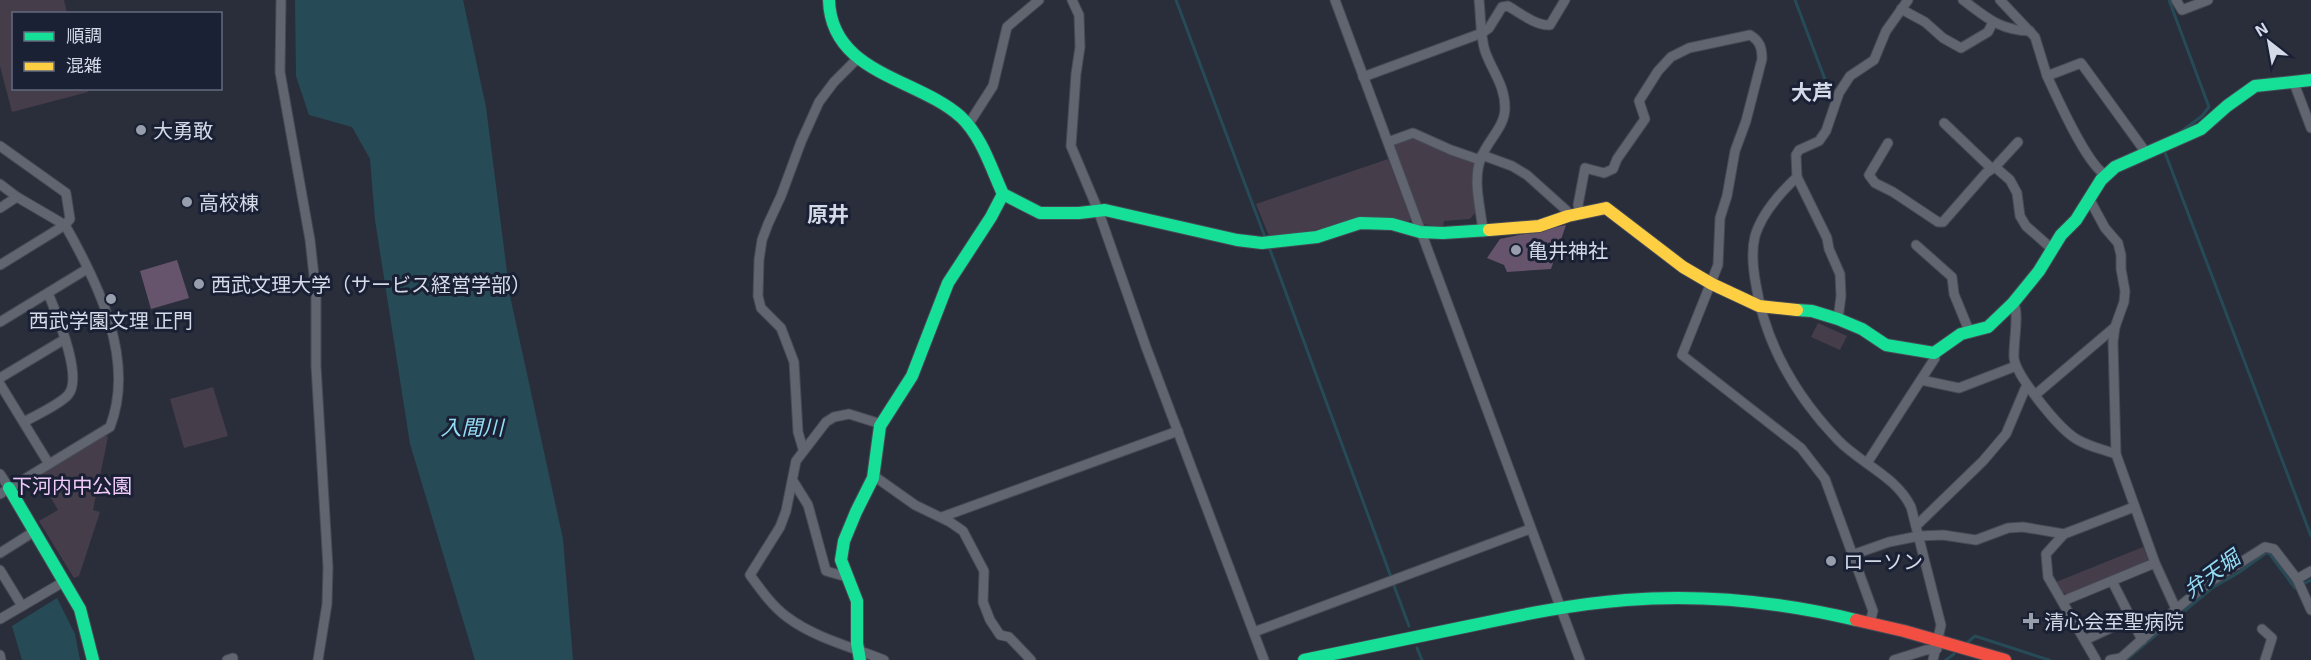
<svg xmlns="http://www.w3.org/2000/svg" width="2311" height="660" font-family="'Exo 2','Noto Sans JP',sans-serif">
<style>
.green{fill:#463d4b}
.forest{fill:#66546d}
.water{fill:#264b57}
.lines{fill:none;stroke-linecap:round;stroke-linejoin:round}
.stream{stroke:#264b57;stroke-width:3}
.street-casing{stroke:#464a55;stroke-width:11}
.fast-casing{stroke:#464a55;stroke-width:14}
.slow-casing{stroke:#464a55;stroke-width:14}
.jam-casing{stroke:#464a55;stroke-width:14}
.street{stroke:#616570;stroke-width:9}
.fast{stroke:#16e098;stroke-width:12}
.slow{stroke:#ffcf43;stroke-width:12}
.jam{stroke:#f24e42;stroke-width:12}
.poi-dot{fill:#989eab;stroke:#1a2135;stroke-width:2}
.labels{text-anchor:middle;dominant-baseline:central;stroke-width:6;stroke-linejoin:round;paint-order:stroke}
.poi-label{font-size:20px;fill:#d4dae8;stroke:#1a2135;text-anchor:start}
.park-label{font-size:20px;fill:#f2cafc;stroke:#1a2135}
.neighbourhood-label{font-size:21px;font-weight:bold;fill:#d4dae8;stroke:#1a2135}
.water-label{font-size:21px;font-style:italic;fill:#94ddf5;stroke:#1a2135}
</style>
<rect width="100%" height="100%" fill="#292e3a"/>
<g class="green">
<path d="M0 0H64L67 13 14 14V88H87L88 92 12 112 0 66Z"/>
<path d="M1411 134 1477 160V215L1474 214 1470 219 1444 221 1443 228 1424 224 1393 143Z"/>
<path d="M1388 159 1411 220 1405 222 1370 217 1293 235 1269 236 1256 204Z"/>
<path d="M1818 323 1847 336 1840 350 1811 337Z"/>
<path d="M213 387 228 436 184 448 170 399Z"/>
<path d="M104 435 108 437 93 510 100 512 79 576 74 578 39 521 58 510 38 476Z"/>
<path d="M2143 547 2148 559 2146 564 2068 595 2060 591 2056 582Z"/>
</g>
<g class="forest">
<path d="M1566 225 1551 269 1507 272 1504 265 1487 258 1500 239Z"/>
<path d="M177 260 189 298 151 309 140 271Z"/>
</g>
<g class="water">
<path d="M295 0H463L486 107 510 296 563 539 573 660H475L410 444 375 220 370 159 352 127 309 115 296 76Z"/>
<path d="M57 598 75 634 80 660H22L12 626Z"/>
</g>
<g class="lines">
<g class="stream">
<path d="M1176 0 1266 240"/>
<path d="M1795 0 1832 98"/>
<path d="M2169 0 2209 107 2202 116 2179 133"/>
<path d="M2164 150 2311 536"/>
<path d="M1269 247 1391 577"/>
<path d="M1393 583 1409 626"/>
<path d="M1968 642 1975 636 2049 660"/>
<path d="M1417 648 1422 660"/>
<path d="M1946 660 1954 654"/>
<path d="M2126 660 2212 588 2238 573 2266 553H2269L2295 588 2311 580"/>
</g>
<g class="street-casing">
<g id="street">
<path d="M281 0 280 72 310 240 316 294V366L328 567 327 604 318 660"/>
<path d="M1072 0 1079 15 1080 47 1076 74 1071 146 1098 210 1146 347 1264 660"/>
<path d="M1335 0 1580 660"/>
<path d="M1479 0C1481 17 1480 35 1485 51 1492 71 1505 85 1505 108 1505 127 1487 141 1481 158 1472 181 1481 208 1483 232"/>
<path d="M1908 0 1886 31 1874 60 1850 76 1839 93 1826 131 1819 141 1799 150 1796 155 1797 177C1780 193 1762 213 1755 236 1751 252 1753 269 1756 285 1766 346 1796 396 1838 440 1861 464 1896 476 1911 507L1941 625 1933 660"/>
<path d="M1963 0C1986 17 1999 30 2030 31"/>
<path d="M2000 0 2035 37 2047 76 2081 63 2147 154"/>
<path d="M2176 0 2182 10 2208 0"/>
<path d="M1901 9 1925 22 1943 38 1961 48 1988 32 1993 22"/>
<path d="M2047 76C2057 97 2087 166 2106 175"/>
<path d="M1363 77 1482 33 1489 28 1502 7 1508 6C1520 13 1536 26 1550 25L1565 0"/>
<path d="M2294 83 2311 128"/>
<path d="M1944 123 1991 168"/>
<path d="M968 125 993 86 1007 27 1039 0"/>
<path d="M1388 142 1413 133 1451 150 1480 160"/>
<path d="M1888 143 1869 175 1875 183 1893 192 1938 222H1943L1986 173 1995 167 2010 180 2017 193 2020 216 2026 226 2051 248"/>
<path d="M0 146 66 193 70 219 65 225C98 283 136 360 110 427L0 494"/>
<path d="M1482 155 1512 166 1527 175 1566 210 1568 216"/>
<path d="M1995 167 2018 142"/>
<path d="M1797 177 1827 238 1829 249 1840 274 1841 296 1838 319"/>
<path d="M0 184 17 197 65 225 0 265"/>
<path d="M2088 201 2092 204 2105 228 2118 243 2121 255V269L2125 291 2124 302 2115 327 2113 342 2116 454 2155 563 2176 609"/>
<path d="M0 208 17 197"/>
<path d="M1580 213 1578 205 1585 168 1604 173 1613 169 1617 159 1645 119 1639 101 1658 71 1671 57 1689 48 1750 35C1760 41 1762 48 1762 59L1746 121 1735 151 1727 196 1720 218 1718 265 1682 355 1801 448 1825 479 1873 611 1870 622"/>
<path d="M1916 245 1952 277 1954 294 1970 333"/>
<path d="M2013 303C2020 310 2013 344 2014 358 2016 376 2057 425 2072 436 2083 445 2102 449 2116 454"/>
<path d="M0 322 87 269"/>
<path d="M0 378 65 339"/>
<path d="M1921 380 1959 388 2016 366"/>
<path d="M0 384 49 464"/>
<path d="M2035 395 2115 327"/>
<path d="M24 422C36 415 59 405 68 395 84 377 56 313 48 293"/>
<path d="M881 424 849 414 834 417 826 422 796 461 786 511 780 527 750 575C761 590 772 606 787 617 815 638 852 647 884 660"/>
<path d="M803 449 798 432 794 362 781 328 761 308 758 296 759 260 762 240 768 224 781 196 801 142 819 102 834 82 858 58"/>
<path d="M1867 463 1935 358 1934 353"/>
<path d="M0 474 9 488"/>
<path d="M874 476 915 505 950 522 963 531 984 571 983 602 990 620 1000 635 1009 637 1031 660"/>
<path d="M793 481 808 505 826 571 847 577"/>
<path d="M942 517 1178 431"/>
<path d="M1916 526 1983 461 2006 434 2025 389 2028 387"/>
<path d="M0 553 35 531"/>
<path d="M1852 555 1889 542 1919 536 1943 535 1976 540 2008 528 2023 527 2064 534"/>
<path d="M0 570 22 606"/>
<path d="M2297 579 2311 610"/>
<path d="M2112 581 2142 640"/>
<path d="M2063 601 2155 563"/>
<path d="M0 619 65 581"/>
<path d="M2262 629 2272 638 2265 660"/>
<path d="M1254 632 1530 529"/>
<path d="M2085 640 2130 619"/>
<path d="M0 655 1 660"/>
<path d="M227 660 233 658"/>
<path d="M1894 660 1926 650 1937 649"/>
<path d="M2096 660 2048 577 2046 554 2064 534 2134 507"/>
<path d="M2110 660 2121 658 2129 651 2176 609 2210 582 2265 547 2274 549 2297 579 2311 571"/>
</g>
</g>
<g class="fast-casing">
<g id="fast">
<path d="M829 0C831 74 918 78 961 117 982 137 991 168 1003 194L991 217 948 283 912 376 880 426 873 478 856 512 844 541 841 560 857 601V643L860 660"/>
<path d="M1003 194 1040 213H1079L1105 210 1237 240 1262 243 1317 237 1360 223 1392 224 1420 232 1443 233 1489 230"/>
<path d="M1797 310 1812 311 1838 319 1862 329 1886 345 1934 353 1961 334 1988 327 2013 303 2039 271 2061 235 2076 220 2101 180 2115 167 2201 129 2227 106 2255 86 2311 80"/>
<path d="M9 488 80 609 93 660"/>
<path d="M1304 660C1359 649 1414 637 1469 626 1521 615 1573 604 1626 600 1703 594 1781 602 1856 620"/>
</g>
</g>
<g class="slow-casing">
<path id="slow" d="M1489 230 1539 226 1568 216 1606 208 1683 267 1712 284 1759 306 1797 310"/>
</g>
<g class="jam-casing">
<path id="jam" d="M1856 620 1904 631 2005 660"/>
</g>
<use href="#street" class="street"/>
<use href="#fast" class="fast"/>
<use href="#slow" class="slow"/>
<use href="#jam" class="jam"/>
</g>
<g class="poi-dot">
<circle cx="141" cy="130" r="6"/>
<circle cx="187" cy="202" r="6"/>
<circle cx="1516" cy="250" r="6"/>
<circle cx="199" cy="284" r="6"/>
<circle cx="111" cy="299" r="6"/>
<circle cx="1831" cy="561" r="6"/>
<path d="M2028 612h6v6h6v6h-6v6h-6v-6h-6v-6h6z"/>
</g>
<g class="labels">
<g class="poi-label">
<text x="153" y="130">大勇敢</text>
<text x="199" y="202">高校棟</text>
<text x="1528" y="250">亀井神社</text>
<text x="211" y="284">西武文理大学（サービス経営学部）</text>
<text x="111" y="320" text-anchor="middle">西武学園文理 正門</text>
<text x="1843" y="561">ローソン</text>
<text x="2044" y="621">清心会至聖病院</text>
</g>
<g class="park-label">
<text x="72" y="485">下河内中公園</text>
</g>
<g class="neighbourhood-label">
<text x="1812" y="91">大芦</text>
<text x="828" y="213">原井</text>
</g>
<g class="water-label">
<text x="472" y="426">入間川</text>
<text transform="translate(2211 573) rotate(-36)">弁天堀</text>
</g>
</g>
<rect x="12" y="12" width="210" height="78" fill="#1a2135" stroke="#646b7d" stroke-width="1.5"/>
<rect x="24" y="32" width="30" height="9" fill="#16e098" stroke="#646b7d" stroke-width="1.5"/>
<text x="66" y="42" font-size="18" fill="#d4dae8">順調</text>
<rect x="24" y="62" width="30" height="9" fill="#ffcf43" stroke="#646b7d" stroke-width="1.5"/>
<text x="66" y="72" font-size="18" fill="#d4dae8">混雑</text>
<g transform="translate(2269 42) rotate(329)" stroke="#1a2135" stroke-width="4.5" paint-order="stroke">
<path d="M0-4.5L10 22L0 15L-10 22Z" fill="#d4dae8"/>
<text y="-9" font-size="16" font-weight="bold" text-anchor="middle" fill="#d4dae8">N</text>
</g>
</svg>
